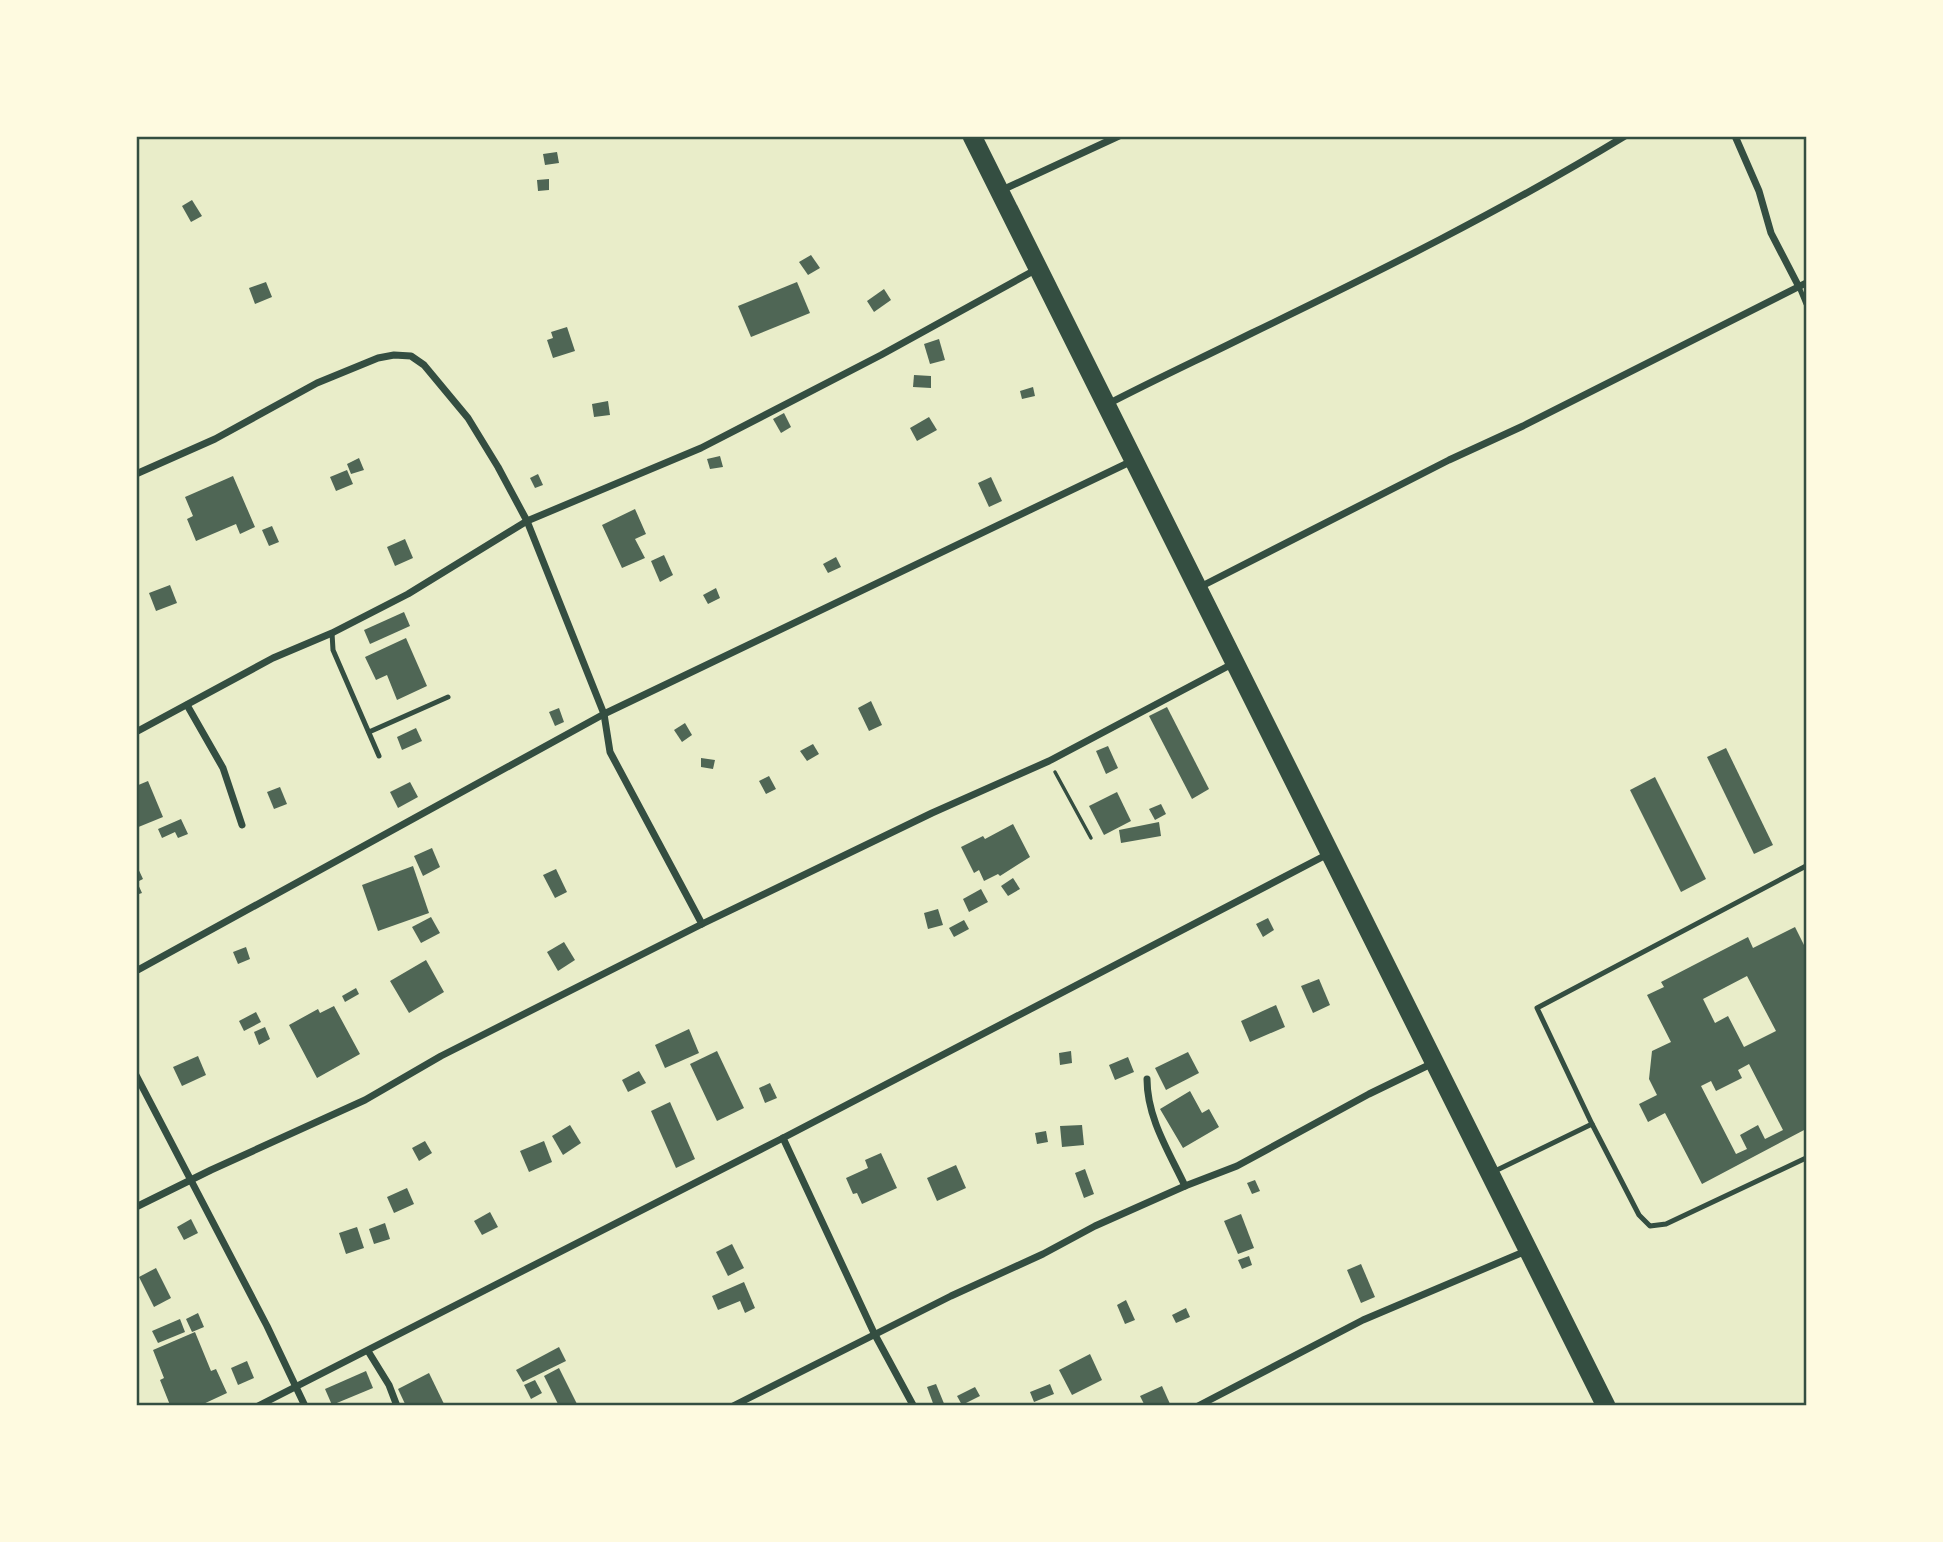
<svg xmlns="http://www.w3.org/2000/svg" width="1943" height="1542" font-family="'Varela Round',sans-serif">
<style>
.building{fill:#4f6655;fill-rule:evenodd}
.lines{fill:none;stroke-linecap:round;stroke-linejoin:round}
.path{stroke:#344e41;stroke-width:3.5}
.service{stroke:#344e41;stroke-width:5}
.minor{stroke:#344e41;stroke-width:7}
.trunk{stroke:#344e41;stroke-width:19}
.neatline{fill:none;stroke:#344e41;stroke-width:2.5}
</style>
<rect width="100%" height="100%" fill="#e9edc9"/>
<g class="building">
<path d="M557 152 559 163 545 165 543 154Z"/>
<path d="M549 179V190L538 191 537 180Z"/>
<path d="M192 200 202 216 191 222 182 206Z"/>
<path d="M811 255 820 268 808 275 799 262Z"/>
<path d="M266 282 272 297 255 304 249 288Z"/>
<path d="M797 282 810 313 751 337 738 306Z"/>
<path d="M884 289 891 300 874 312 867 301Z"/>
<path d="M567 327 575 351 553 358 547 340 553 338 551 332Z"/>
<path d="M939 339 945 360 930 364 924 344Z"/>
<path d="M914 375 931 376V388L913 387Z"/>
<path d="M1033 387 1035 396 1022 399 1020 391Z"/>
<path d="M608 401 610 415 594 417 592 404Z"/>
<path d="M784 413 791 427 781 433 773 419Z"/>
<path d="M929 417 937 430 917 441 910 428Z"/>
<path d="M720 456 723 467 710 469 707 459Z"/>
<path d="M359 458 364 470 351 474 347 464Z"/>
<path d="M347 470 353 484 336 491 330 477Z"/>
<path d="M538 474 543 485 535 488 530 478Z"/>
<path d="M233 476 255 527 240 534 236 524 196 541 187 519 193 516 185 497Z"/>
<path d="M991 477 1002 501 989 507 978 483Z"/>
<path d="M635 509 646 534 635 539 645 558 622 568 602 525Z"/>
<path d="M272 526 279 542 269 546 262 530Z"/>
<path d="M405 539 413 558 395 566 387 547Z"/>
<path d="M664 555 673 575 660 582 651 561Z"/>
<path d="M836 557 841 567 828 573 823 564Z"/>
<path d="M170 585 177 603 156 611 149 593Z"/>
<path d="M716 588 720 598 708 604 703 595Z"/>
<path d="M404 612 410 626 370 644 364 630Z"/>
<path d="M406 638 427 686 397 700 387 675 376 680 365 657Z"/>
<path d="M871 701 882 725 869 731 858 708Z"/>
<path d="M1167 707 1209 789 1192 799 1149 716Z"/>
<path d="M559 708 564 722 555 726 549 712Z"/>
<path d="M685 723 692 735 682 742 674 730Z"/>
<path d="M416 728 422 741 402 750 397 737Z"/>
<path d="M813 744 819 754 807 761 800 751Z"/>
<path d="M1108 746 1118 768 1106 774 1096 751Z"/>
<path d="M1726 748 1773 845 1754 854 1707 757Z"/>
<path d="M701 758 715 760 713 769 701 767Z"/>
<path d="M769 776 776 789 766 794 759 781Z"/>
<path d="M1655 777 1706 879 1681 892 1630 790Z"/>
<path d="M148 781 163 817 136 828V786Z"/>
<path d="M410 782 418 797 398 808 390 792Z"/>
<path d="M280 787 287 804 274 809 267 792Z"/>
<path d="M1117 792 1131 821 1104 835 1089 806Z"/>
<path d="M1161 804 1166 814 1155 820 1149 809Z"/>
<path d="M181 819 188 834 178 838 175 832 162 838 158 829Z"/>
<path d="M1159 822 1161 836 1121 843 1119 830Z"/>
<path d="M1013 824 1030 857 1000 876 998 874 984 881 979 870 974 873 961 847 983 836 985 839Z"/>
<path d="M432 848 440 867 423 876 414 856Z"/>
<path d="M136 864 143 879 137 882 142 893 136 895Z"/>
<path d="M413 866 429 913 378 931 362 885Z"/>
<path d="M556 869 567 892 555 898 543 875Z"/>
<path d="M1013 878 1020 889 1008 896 1001 886Z"/>
<path d="M981 889 988 902 969 912 963 899Z"/>
<path d="M938 909 943 925 928 929 924 913Z"/>
<path d="M431 917 440 933 421 943 412 927Z"/>
<path d="M1268 918 1274 930 1263 937 1256 924Z"/>
<path d="M964 920 969 929 954 937 949 928Z"/>
<path d="M1795 927 1806 949V1032L1804 1033 1806 1038V1129L1702 1184 1665 1113 1648 1122 1639 1104 1657 1095 1649 1079 1652 1051 1671 1042 1647 995 1664 987 1661 982 1748 937 1753 948ZM1747 976 1776 1031 1744 1047 1728 1016 1715 1023 1703 999ZM1749 1064 1783 1130 1765 1139 1758 1125 1740 1135 1747 1149 1736 1154 1701 1086 1711 1081 1716 1091 1742 1078 1738 1070Z"/>
<path d="M564 942 575 960 558 971 547 952Z"/>
<path d="M246 947 250 959 238 964 233 952Z"/>
<path d="M426 960 444 992 409 1013 390 981Z"/>
<path d="M1319 979 1330 1005 1313 1013 1301 986Z"/>
<path d="M356 988 359 994 345 1002 342 996Z"/>
<path d="M1276 1005 1285 1027 1250 1042 1241 1021Z"/>
<path d="M334 1006 360 1054 317 1078 289 1025 318 1009 320 1013Z"/>
<path d="M256 1012 261 1022 244 1031 239 1021Z"/>
<path d="M265 1027 270 1039 259 1045 254 1032Z"/>
<path d="M689 1029 699 1053 665 1068 655 1045Z"/>
<path d="M717 1051 744 1108 717 1121 690 1064Z"/>
<path d="M1071 1051 1072 1063 1060 1065 1059 1053Z"/>
<path d="M1188 1052 1199 1073 1166 1090 1155 1068Z"/>
<path d="M198 1056 206 1075 182 1086 173 1067Z"/>
<path d="M1128 1057 1134 1072 1115 1080 1109 1065Z"/>
<path d="M639 1071 646 1083 628 1092 622 1080Z"/>
<path d="M770 1083 777 1098 765 1103 759 1088Z"/>
<path d="M1190 1091 1202 1113 1209 1109 1219 1127 1183 1148 1160 1109Z"/>
<path d="M670 1102 695 1159 676 1168 651 1111Z"/>
<path d="M570 1125 581 1143 563 1155 552 1136Z"/>
<path d="M1082 1125 1084 1145 1062 1147 1060 1126Z"/>
<path d="M1046 1131 1048 1142 1037 1144 1035 1133Z"/>
<path d="M425 1141 432 1153 419 1161 412 1148Z"/>
<path d="M544 1141 552 1162 529 1172 520 1151Z"/>
<path d="M881 1153 897 1188 862 1204 857 1193 853 1194 846 1178 868 1168 865 1160Z"/>
<path d="M956 1165 966 1188 937 1201 927 1178Z"/>
<path d="M1085 1169 1094 1194 1084 1198 1075 1173Z"/>
<path d="M1255 1180 1260 1191 1252 1194 1247 1183Z"/>
<path d="M407 1188 414 1204 394 1213 387 1197Z"/>
<path d="M490 1212 498 1227 482 1235 474 1221Z"/>
<path d="M1241 1214 1254 1248 1238 1254 1224 1221Z"/>
<path d="M191 1219 198 1233 184 1240 177 1227Z"/>
<path d="M385 1223 390 1239 374 1244 369 1229Z"/>
<path d="M357 1227 364 1248 346 1254 339 1233Z"/>
<path d="M732 1244 744 1268 728 1276 716 1252Z"/>
<path d="M1249 1256 1252 1265 1242 1269 1238 1260Z"/>
<path d="M1361 1264 1375 1297 1361 1303 1347 1270Z"/>
<path d="M156 1268 171 1298 154 1307 139 1277Z"/>
<path d="M744 1282 755 1308 745 1313 740 1301 718 1310 712 1296Z"/>
<path d="M1126 1300 1135 1320 1125 1324 1117 1305Z"/>
<path d="M1186 1308 1190 1317 1176 1323 1172 1315Z"/>
<path d="M198 1313 204 1327 192 1332 186 1319Z"/>
<path d="M180 1319 185 1332 158 1343 152 1331Z"/>
<path d="M195 1332 211 1371 216 1369 227 1393 199 1406H176L175 1403 170 1405 160 1380 164 1378 153 1350Z"/>
<path d="M559 1347 566 1361 523 1382 516 1370Z"/>
<path d="M1090 1354 1102 1380 1072 1395 1059 1370Z"/>
<path d="M247 1361 254 1378 238 1385 231 1368Z"/>
<path d="M559 1368 578 1406H559L544 1376Z"/>
<path d="M366 1371 373 1388 332 1405 325 1389Z"/>
<path d="M429 1373 445 1406H406L398 1389Z"/>
<path d="M535 1380 542 1393 531 1399 524 1385Z"/>
<path d="M936 1384 945 1406H934L927 1387Z"/>
<path d="M1050 1384 1054 1394 1034 1402 1030 1392Z"/>
<path d="M1162 1386 1170 1404 1145 1406 1140 1396Z"/>
<path d="M975 1387 980 1396 962 1405 957 1396Z"/>
</g>
<g class="lines">
<path class="path" d="M1055 772 1091 838"/>
<g class="service">
<path d="M1799 287 1806 304"/>
<path d="M332 633 333 650 379 756"/>
<path d="M369 732 448 697"/>
<path d="M1592 1124 1537 1008 1806 866"/>
<path d="M1495 1171 1592 1124 1639 1215 1650 1226 1666 1224 1806 1158"/>
</g>
<g class="minor">
<path d="M1735 136 1759 191 1771 233 1799 287"/>
<path d="M1000 191 1119 136"/>
<path d="M1108 404C1156 379 1204 357 1252 333 1378 272 1505 209 1625 136"/>
<path d="M136 474 215 439 317 383 378 358 394 355 411 356 424 365 468 418 498 467 527 521 604 714 610 752 702 924"/>
<path d="M1198 588 1449 460 1523 426 1806 283"/>
<path d="M187 705 223 768 242 825"/>
<path d="M136 732 273 658 332 633 408 594 527 521 701 448 881 355 1037 269"/>
<path d="M136 971 604 714 1132 461"/>
<path d="M136 1075 267 1326 305 1406"/>
<path d="M1147 1079C1147 1118 1169 1152 1185 1186"/>
<path d="M783 1138 874 1333 913 1405"/>
<path d="M136 1207 211 1170 365 1100 441 1056 702 924 932 813 1049 761 1234 663"/>
<path d="M368 1351 389 1385 397 1406"/>
<path d="M258 1406 783 1138 1328 854"/>
<path d="M733 1406 951 1296 1043 1254 1095 1226 1185 1186 1237 1166 1369 1094 1433 1063"/>
<path d="M1198 1406 1363 1320 1526 1251"/>
</g>
<path class="trunk" d="M972 136 1606 1406"/>
</g>
<rect width="1943" height="1542" fill="none" stroke="#fefae0" stroke-width="276"/>
<rect x="138" y="138" width="1667" height="1266" class="neatline"/>
</svg>
